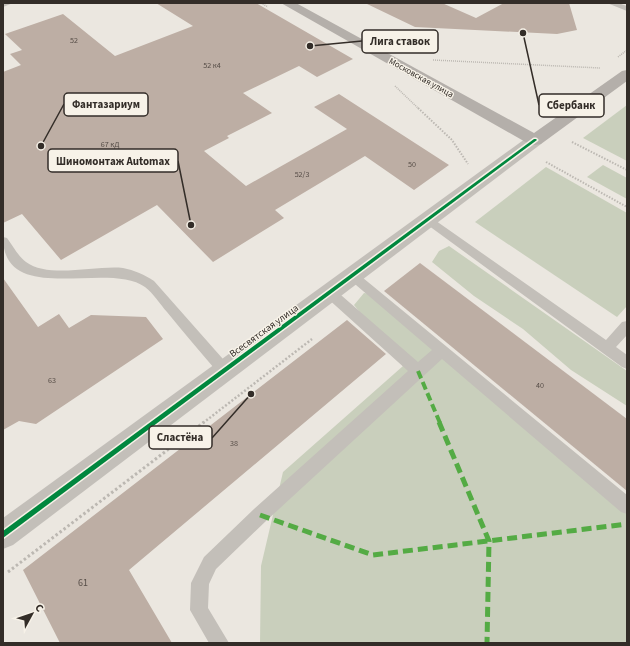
<svg xmlns="http://www.w3.org/2000/svg" width="630" height="646" font-family="'Source Sans 3',sans-serif">
<style>
.green{fill:#c9cfbc}
.building{fill:#bdaea4}
.lines{fill:none;stroke-linecap:round;stroke-linejoin:round}
.path-far3{stroke:#bcb8b2;stroke-width:1.5;stroke-dasharray:1 1;stroke-linecap:butt}
.path-far2{stroke:#bcb8b2;stroke-width:2;stroke-dasharray:1.5 1.5;stroke-linecap:butt}
.path-far1{stroke:#bcb8b2;stroke-width:2.5;stroke-dasharray:2 2;stroke-linecap:butt}
.path{stroke:#bcb8b2;stroke-width:3;stroke-dasharray:2.5 2.5;stroke-linecap:butt}
.lane{fill:#c3bfb9;fill-rule:evenodd}
.street{fill:#c3bfb9;fill-rule:evenodd}
.secondary{fill:#b4afaa;fill-rule:evenodd}
.quiet-far1{stroke:#54ab44;stroke-width:4;stroke-dasharray:8 4;stroke-linecap:butt}
.quiet{stroke:#54ab44;stroke-width:5;stroke-dasharray:10 5;stroke-linecap:butt}
.cycleway-casing{stroke:#f7f2e8;stroke-width:3}
.cycleway{fill:#00873e;fill-rule:evenodd}
.labels{text-anchor:middle;dominant-baseline:central;stroke-width:3;stroke-linejoin:round;paint-order:stroke}
.number-label{font-size:8px;fill:#564d47}
.far-street-label{font-size:9px;fill:#332d28;stroke:#f7f2e8}
.street-label{font-size:10px;fill:#332d28;stroke:#f7f2e8}
.near-number-label{font-size:10px;fill:#564d47}
.leader{fill:none;stroke:#332d28;stroke-width:1.5}
.callout-dot{fill:#332d28;stroke:#f7f2e8;stroke-width:1.5}
.callout{fill:#f7f2e8;stroke:#332d28;stroke-width:1.5}
.callout-label{font-size:11px;text-anchor:middle;font-weight:bold;fill:#332d28}
</style>
<rect width="100%" height="100%" fill="#ebe7e0"/>
<g class="green">
<path d="M627 105V161L583 138Z"/>
<path d="M603 165 627 178V199L587 177Z"/>
<path d="M546 167 627 213V306L617 317 475 222Z"/>
<path d="M449 246 627 371V406L571 370 523 329 474 296 432 262 439 251Z"/>
<path d="M364 293 379 295 627 497V643H260L261 566 283 472 403 366 354 305Z"/>
</g>
<g class="building">
<path d="M156 3H256L353 59 317 77 299 66 243 93 272 113 227 136 229 138 204 151 246 186 347 129 314 107 339 94 449 165 414 190 365 156 275 210 284 218 213 262 157 205 61 260 22 214 3 223V72L21 65 10 54 22 50 5 34 63 14 115 56 193 26Z"/>
<path d="M365 3H442L476 18 504 3H569L577 30 557 34 415 27Z"/>
<path d="M420 263 627 419V491L384 291Z"/>
<path d="M3 278 38 327 59 314 69 328 91 315 146 317 163 339 36 424 19 421 3 430Z"/>
<path d="M347 320 386 354 129 570 172 643H60L23 570Z"/>
</g>
<g class="lines">
<g class="path-far3">
<path d="M261 3 268 7"/>
<path d="M618 57 627 50"/>
<path d="M433 60 600 68"/>
<path d="M395 86 419 109"/>
</g>
<g class="path-far2">
<path d="M418 108 452 140 468 164"/>
<path d="M572 142 627 170"/>
<path d="M546 162 627 207"/>
</g>
<path class="path-far1" d="M203 423 312 339"/>
<path class="path" d="M8 572 204 422"/>
<g class="lane">
<path d="M3 3H13L3 7Z"/>
<path d="M607 3H618L627 6V11Z"/>
<path d="M429 216 606 340 622 322 627 321V335L616 347 627 355V369L622 367 425 223 423 220Z"/>
<path d="M3 237 7 238C13 246 18 256 26 262 49 279 96 265 123 268 134 270 145 275 154 281L230 367 232 371 230 375 225 377 220 375C202 354 184 333 167 312 160 304 153 293 145 287 108 260 3 308 3 237Z"/>
<path d="M353 271 357 273 627 495V514L621 512 442 359 266 521 216 569 209 584 208 608 229 643H209L190 610 191 583 204 557 254 509 408 371 326 297 324 293 326 289 330 288 334 289 418 362 432 350 349 279 347 276 349 273Z"/>
</g>
<path class="street" d="M535 135 541 136 543 140 541 144 13 545 3 549V518L529 136Z"/>
<path class="secondary" d="M281 3H296L534 133 622 71 627 70V81L541 144 535 145 529 144Z"/>
<path class="quiet-far1" d="M418 371 440 423"/>
<g class="quiet">
<path d="M439 422 489 541 487 643"/>
<path d="M260 515 373 555 627 524"/>
</g>
<g class="cycleway-casing">
<path id="cycleway" d="M534 139H536L537 140 3 538V531Z"/>
</g>
<use href="#cycleway" class="cycleway"/>
</g>
<g class="labels">
<g class="number-label">
<text x="74" y="40">52</text>
<text x="212" y="65">52 к4</text>
<text x="110" y="144">67 кД</text>
<text x="412" y="164">50</text>
<text x="302" y="174">52/3</text>
<text x="52" y="380">63</text>
<text x="540" y="385">40</text>
<text x="234" y="443">38</text>
</g>
<g class="far-street-label">
<text transform="translate(421 78) rotate(29)">Московская улица</text>
</g>
<g class="street-label">
<text transform="translate(264 331) rotate(-36)">Всесвятская улица</text>
</g>
<g class="near-number-label">
<text x="83" y="583">61</text>
</g>
</g>
<path class="leader" d="M310 46L362 41M41 146L64 104M523 33L539 105M191 225L178 161M251 394L212 438"/>
<g class="callout-dot">
<circle cx="310" cy="46" r="4"/>
<circle cx="41" cy="146" r="4"/>
<circle cx="523" cy="33" r="4"/>
<circle cx="191" cy="225" r="4"/>
<circle cx="251" cy="394" r="4"/>
</g>
<g class="callout">
<rect x="362" y="30" width="76" height="23" rx="4"/>
<rect x="64" y="93" width="84" height="23" rx="4"/>
<rect x="539" y="94" width="65" height="23" rx="4"/>
<rect x="48" y="149" width="130" height="23" rx="4"/>
<rect x="149" y="426" width="63" height="23" rx="4"/>
</g>
<g class="callout-label">
<text x="400" y="45">Лига ставок</text>
<text x="106" y="108">Фантазариум</text>
<text x="571" y="109">Сбербанк</text>
<text x="113" y="165">Шиномонтаж Automax</text>
<text x="180" y="441">Сластёна</text>
</g>
<rect width="630" height="646" fill="none" stroke="#332d28" stroke-width="8"/>
<g transform="translate(32 614) rotate(50)" stroke="#f7f2e8" stroke-width="3" paint-order="stroke">
<path d="M0-3L7 15L0 10L-7 15Z" fill="#332d28"/>
<text y="-6" font-size="11" font-weight="bold" text-anchor="middle" fill="#332d28">С</text>
</g>
</svg>
